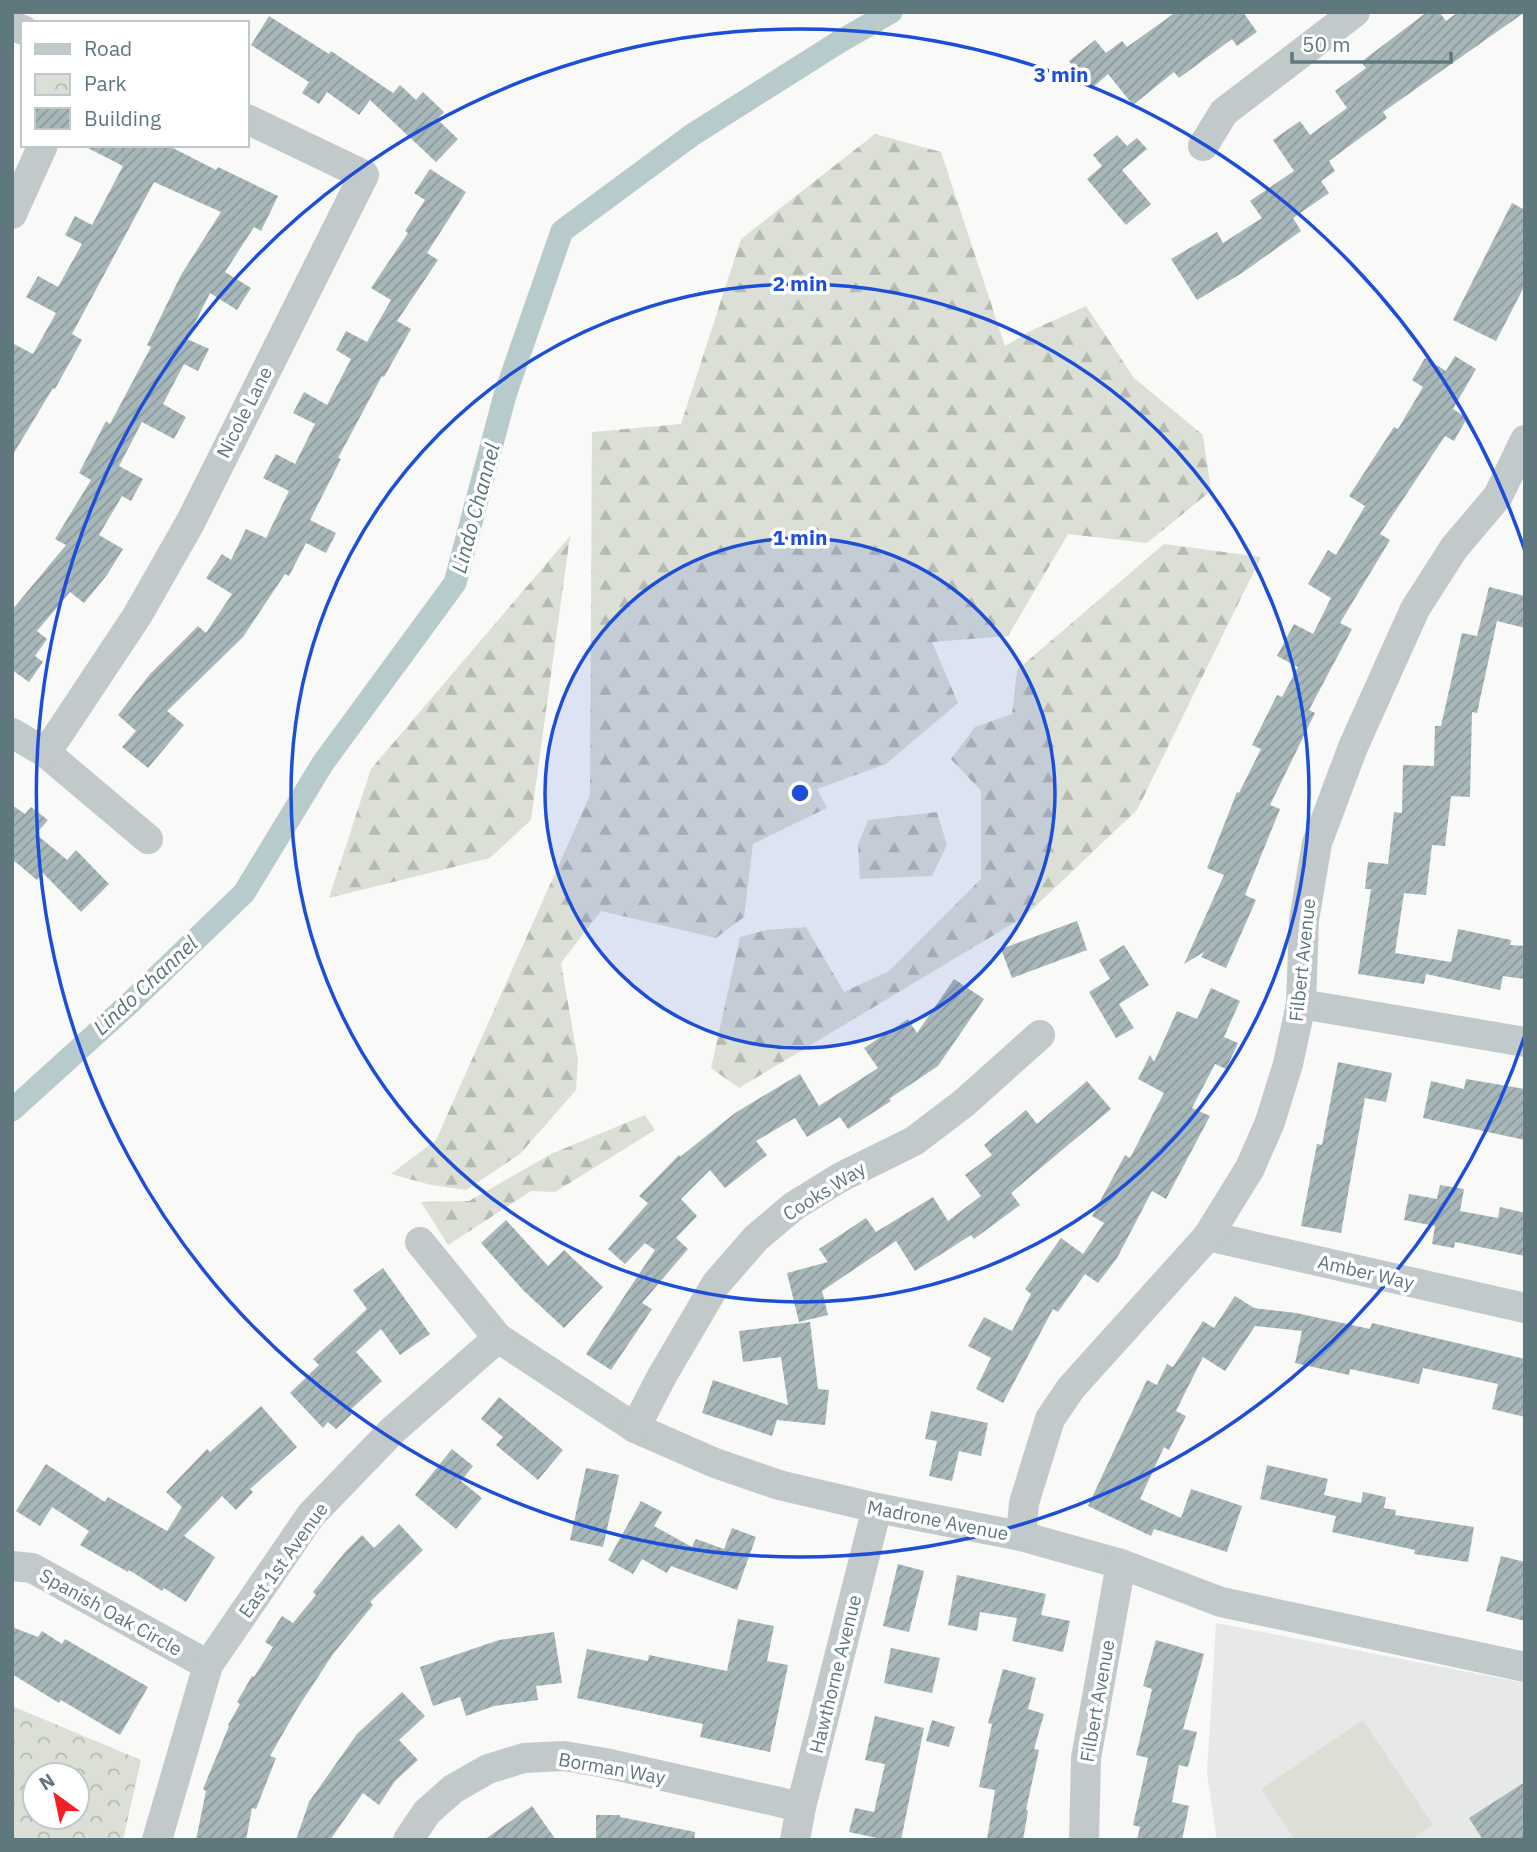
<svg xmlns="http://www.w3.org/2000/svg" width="1537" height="1852" font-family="'IBM Plex Sans',sans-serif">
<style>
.built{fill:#e7e9e8}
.grass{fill:#dbdfd5}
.forest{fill:url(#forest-firs)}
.park{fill:url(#park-crowns);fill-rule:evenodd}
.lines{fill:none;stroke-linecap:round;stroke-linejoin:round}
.canal{stroke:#b8cbcc;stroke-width:23}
.building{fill:url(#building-hatch)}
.minor{stroke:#c2c9cb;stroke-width:30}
.ring{fill:none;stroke:#1d4ed8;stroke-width:3.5}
.labels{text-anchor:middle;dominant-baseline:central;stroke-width:7;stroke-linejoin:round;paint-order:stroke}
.street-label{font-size:19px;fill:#5e787e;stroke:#fff}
.water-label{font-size:21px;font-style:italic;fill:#587676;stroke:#fff}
.centre{fill:#1d4ed8;stroke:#fff;stroke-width:3.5}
.ring-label{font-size:21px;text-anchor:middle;font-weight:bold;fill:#1d4ed8;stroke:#fff;stroke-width:7;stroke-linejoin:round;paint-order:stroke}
</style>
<defs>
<pattern id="forest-firs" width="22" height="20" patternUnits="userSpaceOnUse" patternTransform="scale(1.75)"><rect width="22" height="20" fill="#dbdfd5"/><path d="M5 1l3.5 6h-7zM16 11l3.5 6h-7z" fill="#b5bab2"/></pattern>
<pattern id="park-crowns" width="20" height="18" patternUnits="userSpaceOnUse" patternTransform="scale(1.75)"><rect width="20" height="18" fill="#dbdfd5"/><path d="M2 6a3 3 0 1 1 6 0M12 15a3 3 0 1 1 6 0" fill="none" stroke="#b5bab2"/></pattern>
<pattern id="building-hatch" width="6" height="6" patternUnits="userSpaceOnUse" patternTransform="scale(1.75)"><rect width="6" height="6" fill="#a8b7b9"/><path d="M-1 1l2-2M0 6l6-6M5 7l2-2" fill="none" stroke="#8c9a9c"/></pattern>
</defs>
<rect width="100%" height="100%" fill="#f9f9f7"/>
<path class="built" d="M1216 1623 1525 1683V1840H1217L1207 1773Z"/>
<path class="grass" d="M1363 1720 1433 1825 1411 1840H1295L1261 1789Z"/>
<g class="forest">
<path d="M875 134 941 152 1005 346 1030 331 1086 306 1134 378 1203 435 1211 491 1147 543 1068 534 1008 636 932 642 958 703 886 764 817 789 827 808 753 844 744 917 716 938 601 911 561 963 578 1060 576 1090 520 1154 466 1190 431 1185 391 1174 436 1140 590 795 592 432 681 424 741 239Z"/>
<path d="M570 536 531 820 490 858 329 898 371 769Z"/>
<path d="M1164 544 1261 557 1137 810 1024 917 739 1088 711 1068 740 937 766 930 806 927 844 992 889 971 981 879V791L951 759 975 727 1012 714 1017 670Z"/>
<path d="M937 812 947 845 932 876 860 879 858 845 868 820Z"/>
<path d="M645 1115 655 1130 555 1192 531 1191 448 1245 421 1202 469 1201 551 1154Z"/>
</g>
<path class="park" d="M12 1706 141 1760 123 1840H12ZM35 1775H77V1817H35Z"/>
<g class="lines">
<path class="canal" d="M12 1110 130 1003 244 893 323 763 455 583 505 395 562 231 692 135 839 42 891 12"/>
</g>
<g class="building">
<path d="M1176 12H1243L1257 32 1237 46 1232 39 1179 78 1174 72 1133 105 1108 74 1091 89 1069 61 1095 40 1106 53 1122 41 1127 47Z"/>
<path d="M1427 12H1439L1446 21 1458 12H1525L1383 112 1387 118 1329 161 1335 171 1321 181 1329 193 1293 218 1301 231 1242 273 1197 300 1171 259 1217 232 1223 243 1262 218 1250 201 1294 171 1273 140 1300 121 1310 135 1347 108 1335 91 1366 68 1361 62Z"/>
<path d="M269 16 329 54 331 51 393 93 400 85 416 100 423 92 444 112 437 119 458 139 436 162 370 100 359 115 327 92 319 104 302 93 309 82 251 45Z"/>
<path d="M1117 135 1127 146 1137 138 1147 149 1122 170 1151 204 1126 225 1087 179 1102 166 1093 155Z"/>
<path d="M82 145H167L216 170 218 167 278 196 261 231 254 227 225 272 251 288 237 310 210 293 187 339 209 349 198 371 184 364 163 404 186 417 174 439 142 422 119 466 143 479 131 501 122 496 99 535 123 549 107 575 84 603 70 592 37 631 47 639 35 656 43 662 29 682 12 670V610L66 545 55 539 91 480 79 473 106 421 110 424 151 347 147 345 181 275 221 212 154 182 72 334 82 340 55 389 53 388 12 456V343L33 354 56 313 26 297 38 276 58 287 82 244 65 235 75 216 92 225 123 166Z"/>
<path d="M430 169 466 192 427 253 438 260 397 321 411 329 384 377 382 376 338 458 341 459 310 520 336 533 326 553 306 543 289 576 285 574 243 637 167 711 184 725 148 768 122 747 136 731 118 715 150 674 198 626 206 633 232 594 206 578 222 554 231 560 246 529 266 538 289 491 263 478 276 454 295 464 315 424 293 413 304 392 327 405 351 359 336 350 346 331 367 342 391 300 371 288 408 233 405 231 425 200 414 193Z"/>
<path d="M1512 203 1525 210V285L1496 341 1453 320Z"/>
<path d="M1455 356 1476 369 1453 409 1467 418 1454 441 1445 436 1380 534 1390 540 1340 623 1352 629 1309 710 1315 713 1270 805 1280 809 1245 895 1256 900 1226 968 1201 957 1204 952 1184 964 1224 875 1207 868 1237 792 1239 793 1261 749 1252 745 1277 695 1282 697 1298 667 1277 656 1294 624 1313 634 1331 598 1308 584 1328 550 1336 555 1365 506 1349 496 1394 427 1398 429 1423 387 1412 380 1425 358 1446 371Z"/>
<path d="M1489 587 1525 596V628L1497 621 1477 713 1472 712 1470 797 1451 796 1445 846 1432 845 1426 895 1404 893 1395 953 1451 962 1458 929 1511 940 1510 945 1525 946V979L1503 976 1500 990 1426 974 1424 984 1358 974 1371 889H1365L1368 862 1388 864 1394 812 1402 813 1403 765 1434 766 1435 726H1441L1462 633 1477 636Z"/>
<path d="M12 805 25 814 31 807 48 820 36 834 67 860 76 850 109 884 81 912 43 873 37 880 12 859Z"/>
<path d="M1077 921 1087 950 1012 978 1001 949Z"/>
<path d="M1124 945 1149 985 1119 1004 1134 1028 1116 1038 1089 992 1110 979 1099 960Z"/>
<path d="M954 979 984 999 938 1066 889 1099 891 1101 848 1129 840 1117 807 1137 795 1118 756 1141 767 1155 725 1188 710 1170 681 1199 697 1216 676 1238 688 1249 642 1303 652 1309 611 1370 586 1354 655 1250 645 1243 625 1264 608 1249 648 1203 639 1196 679 1155 680 1157 735 1113 800 1074 819 1106 878 1068 864 1048 908 1019 917 1033Z"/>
<path d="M1211 988 1240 1001 1224 1037 1238 1043 1226 1069 1215 1064 1192 1108 1210 1116 1166 1199 1152 1191 1117 1258 1098 1283 1085 1274 1058 1312 1053 1309 1003 1403 976 1389 991 1358 968 1346 984 1317 1012 1331 1031 1294 1025 1289 1061 1238 1083 1254 1104 1223 1092 1216 1125 1155 1130 1158 1164 1093 1138 1079 1150 1055 1154 1062 1177 1011 1197 1019Z"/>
<path d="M1338 1062 1392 1073 1386 1102 1365 1098 1341 1233 1301 1226 1317 1144 1322 1145Z"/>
<path d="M1466 1079 1525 1089V1140L1423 1118 1431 1081 1464 1089Z"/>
<path d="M1087 1081 1111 1109 1011 1193 1020 1205 974 1239 971 1235 915 1271 896 1241 822 1291 828 1315 799 1322 787 1273 828 1262 819 1249 866 1218 876 1232 933 1197 948 1221 981 1196 965 1175 992 1155 984 1145 1026 1110 1037 1124Z"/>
<path d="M1440 1185 1464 1189 1460 1211 1498 1218 1500 1207 1525 1213V1256L1455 1242 1454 1248 1432 1244 1435 1226 1404 1220 1409 1194 1437 1199Z"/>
<path d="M506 1220 548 1266 564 1250 603 1287 564 1328 524 1291 481 1243Z"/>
<path d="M383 1268 430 1334 400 1355 381 1329 356 1352 382 1381 349 1411 352 1414 336 1429 328 1422 323 1428 290 1393 319 1365 313 1359 367 1309 353 1290Z"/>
<path d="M1235 1296 1254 1308 1296 1313 1370 1329 1372 1323 1525 1359V1417L1492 1409 1498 1384 1423 1368 1419 1384 1350 1369 1349 1375 1295 1363 1302 1331 1255 1326 1225 1371 1203 1357 1176 1411 1186 1416 1169 1450 1164 1447 1140 1499 1181 1518 1191 1489 1242 1506 1227 1552 1154 1529 1151 1536 1088 1506 1147 1380 1157 1385 1167 1364 1173 1367 1203 1321 1214 1328Z"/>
<path d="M810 1322 818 1389 829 1390 825 1425 777 1420 772 1436 702 1413 713 1380 788 1405 781 1357 743 1362 739 1331Z"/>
<path d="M499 1397 563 1450 538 1480 496 1445 503 1437 481 1419Z"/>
<path d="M261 1406 297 1447 250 1489 253 1492 236 1510 222 1496 184 1536 215 1557 186 1602 164 1588 162 1591 129 1570 128 1572 80 1545 89 1531 52 1507 40 1526 16 1511 46 1464 105 1502 108 1497 167 1531 182 1507 166 1492 207 1449 210 1452Z"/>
<path d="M931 1411 988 1423 981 1456 959 1451 952 1481 929 1476 937 1441 925 1439Z"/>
<path d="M452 1449 473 1466 461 1481 482 1498 456 1529 415 1495Z"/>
<path d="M1267 1465 1328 1479 1324 1495 1361 1503 1363 1492 1386 1497 1384 1508 1396 1510 1395 1515 1474 1527 1468 1562 1414 1554 1415 1550 1332 1532 1336 1516 1260 1499Z"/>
<path d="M586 1468 619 1475 603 1547 570 1540Z"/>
<path d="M641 1501 662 1512 654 1526 692 1547 696 1539 724 1549 732 1528 756 1537 737 1590 671 1566 667 1573 642 1559 633 1574 608 1560Z"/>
<path d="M399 1524 423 1550 370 1602 373 1605 333 1654 297 1709 270 1756 276 1758 256 1809 252 1808 246 1840H196L206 1791 203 1789 229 1726 228 1725 240 1704 237 1702 252 1676 254 1677 273 1647 265 1642 282 1616 293 1623 316 1595 313 1592 345 1552 362 1535 374 1548Z"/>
<path d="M1501 1556 1525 1562V1621L1486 1611Z"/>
<path d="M898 1564 924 1571 909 1632 883 1626Z"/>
<path d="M957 1575 1046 1594 1041 1615 1070 1621 1063 1652 1012 1641 1017 1618 980 1612 977 1631 948 1625Z"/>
<path d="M738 1619 774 1626 767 1661 788 1665 770 1752 700 1737 703 1724 577 1698 587 1649 648 1661 649 1655 727 1671Z"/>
<path d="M12 1627 38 1637 42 1631 62 1644 65 1639 148 1687 120 1735 61 1700 59 1703 12 1674Z"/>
<path d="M554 1632 562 1683 536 1686 538 1700 494 1706 466 1716 460 1697 433 1706 420 1667 499 1640Z"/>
<path d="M1156 1640 1204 1654 1183 1729 1197 1732 1188 1767 1179 1765 1172 1802 1189 1806 1182 1840H1137L1140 1827 1133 1825 1148 1758 1136 1755 1152 1689 1143 1686Z"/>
<path d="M891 1648 940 1658 932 1693 884 1683Z"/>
<path d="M1003 1669 1036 1678 1028 1709 1044 1714 1034 1749 1039 1750 1026 1810 1028 1811 1023 1840H987L995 1790 979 1787 992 1724 988 1723Z"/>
<path d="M402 1692 425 1716 399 1740 418 1760 395 1781 379 1805 363 1793 330 1840H296L309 1802 357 1734Z"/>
<path d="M875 1716 924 1728 901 1840H886L849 1832 855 1808 874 1812 885 1764 865 1760Z"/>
<path d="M932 1720 955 1727 949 1747 926 1741Z"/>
<path d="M1525 1782V1840H1483L1469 1818Z"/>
<path d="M532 1806 556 1840H484Z"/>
<path d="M596 1815H620V1817L695 1832 694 1840H596Z"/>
</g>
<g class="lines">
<g class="minor">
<path d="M12 26 23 30"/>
<path d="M1203 146 1224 112 1355 12"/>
<path d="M12 214 43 145"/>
<path d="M12 733 46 753 148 839"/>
<path d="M46 753 137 616 190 523 364 175 247 119"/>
<path d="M1301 1004 1525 1042"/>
<path d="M1208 1236 1525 1308"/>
<path d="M420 1242 498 1338 635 1428 715 1463 779 1485 877 1508 1021 1536 1121 1564 1221 1602 1525 1667"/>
<path d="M635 1428 662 1376 716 1284 756 1238 794 1206 841 1177 914 1141 964 1103 1040 1035"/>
<path d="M1021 1536 1024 1503 1050 1419 1071 1388 1208 1236 1250 1168 1270 1122 1288 1064 1301 1004 1304 920 1317 843 1353 747 1415 609 1454 548 1498 496 1525 440"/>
<path d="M12 1566 32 1568 208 1665"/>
<path d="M157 1840 208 1665 311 1515 393 1430 498 1338"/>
<path d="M408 1840 427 1812 453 1789 488 1769 524 1758 564 1756 605 1763 801 1807"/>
<path d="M795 1840 801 1807 877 1508"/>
<path d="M1084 1840 1086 1758 1121 1564"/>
</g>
</g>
<circle cx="800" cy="793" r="255" fill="#1d4ed8" fill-opacity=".12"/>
<g class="ring">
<circle cx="800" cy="793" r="255"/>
<circle cx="800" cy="793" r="509"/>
<path d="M1525 1035A764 764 0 1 1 1525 551"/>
</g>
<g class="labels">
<g class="street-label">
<text transform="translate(244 412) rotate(-63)">Nicole Lane</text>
<text transform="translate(1302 960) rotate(-84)">Filbert Avenue</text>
<text transform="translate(824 1191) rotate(-32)">Cooks Way</text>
<text transform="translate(1366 1272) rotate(13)">Amber Way</text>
<text transform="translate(938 1520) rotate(11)">Madrone Avenue</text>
<text transform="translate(283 1560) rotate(-54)">East 1st Avenue</text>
<text transform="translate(111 1612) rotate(29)">Spanish Oak Circle</text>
<text transform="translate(835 1674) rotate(-76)">Hawthorne Avenue</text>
<text transform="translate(1097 1701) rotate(-80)">Filbert Avenue</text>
<text transform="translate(612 1768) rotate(10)">Borman Way</text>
</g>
<g class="water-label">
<text transform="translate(475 508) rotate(-75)">Lindo Channel</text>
<text transform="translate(145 985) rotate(-43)">Lindo Channel</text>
</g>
</g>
<circle cx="800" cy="793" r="10" class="centre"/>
<g class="ring-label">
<text x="1061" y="82">3 min</text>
<text x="800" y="291">2 min</text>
<text x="800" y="545">1 min</text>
</g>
<rect width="1537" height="1852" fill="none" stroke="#5e787e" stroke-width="28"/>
<rect x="21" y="21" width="228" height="126" fill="#ffffff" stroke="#bfc9cb" stroke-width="2"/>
<rect x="35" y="44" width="35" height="10" fill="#c2c9cb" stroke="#bfc9cb" stroke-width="2"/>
<text x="84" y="56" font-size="21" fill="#5e787e">Road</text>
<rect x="35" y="74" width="35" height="21" fill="url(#park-crowns)" stroke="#bfc9cb" stroke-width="2"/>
<text x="84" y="91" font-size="21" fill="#5e787e">Park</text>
<rect x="35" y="108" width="35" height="21" fill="url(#building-hatch)" stroke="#bfc9cb" stroke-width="2"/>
<text x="84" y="126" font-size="21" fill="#5e787e">Building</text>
<g transform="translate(56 1796) rotate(327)"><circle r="33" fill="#ffffff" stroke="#bfc9cb" stroke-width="2"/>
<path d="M0-5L12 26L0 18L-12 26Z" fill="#ef2126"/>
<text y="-10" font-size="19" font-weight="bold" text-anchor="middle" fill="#5e787e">N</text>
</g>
<path d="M1292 52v10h159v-10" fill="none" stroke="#5e787e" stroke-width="3.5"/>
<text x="1302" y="52" font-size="21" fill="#5e787e" stroke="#ffffff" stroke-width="5" paint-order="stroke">50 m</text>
</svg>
